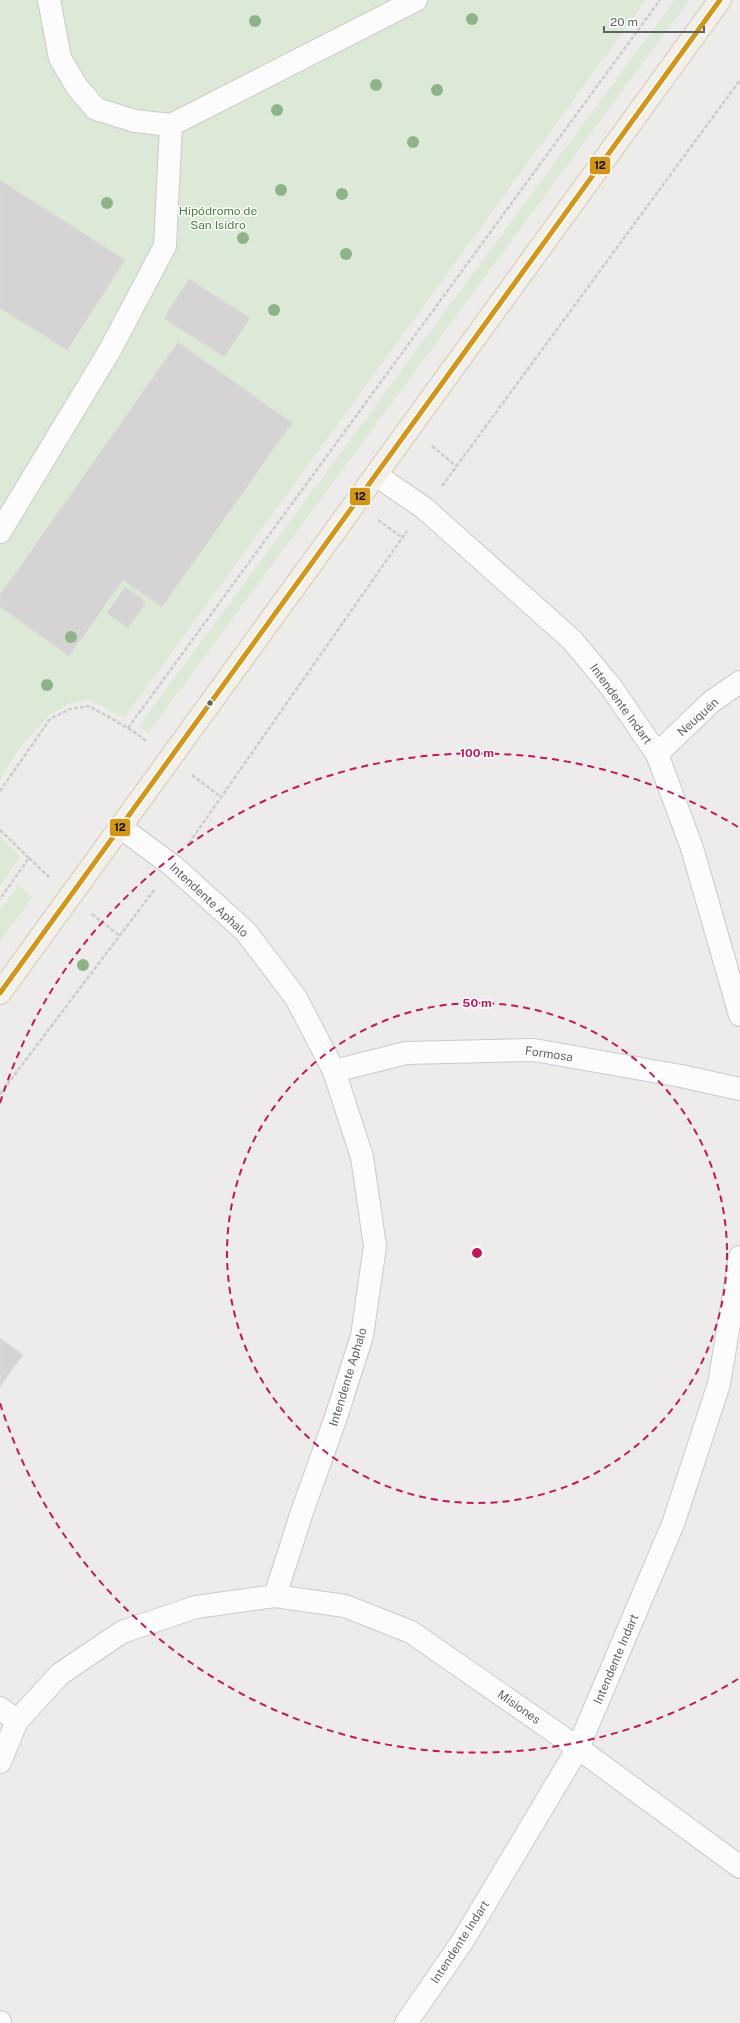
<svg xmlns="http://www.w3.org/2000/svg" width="740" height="2023" font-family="'Public Sans',sans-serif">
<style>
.green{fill:#dbe9d6}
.building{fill:#d5d3d3;stroke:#dedcd9}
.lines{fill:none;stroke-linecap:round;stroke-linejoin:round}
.minor-casing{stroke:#cbcaca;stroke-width:24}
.major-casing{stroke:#d5c8b9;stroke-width:24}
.path{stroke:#c9cecb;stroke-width:2.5;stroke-dasharray:4 2;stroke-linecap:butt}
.minor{stroke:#fcfcfc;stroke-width:22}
.major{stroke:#f3f0ea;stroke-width:22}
.bus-1-casing{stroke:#fff;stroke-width:8}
.bus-1{stroke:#d1961a;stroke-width:5}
.tree{fill:#8fb389}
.ring{fill:none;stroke:#c2185b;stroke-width:2;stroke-dasharray:7 5}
.bus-dot{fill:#5f6467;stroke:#fff;stroke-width:1.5}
.labels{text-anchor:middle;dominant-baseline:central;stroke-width:3;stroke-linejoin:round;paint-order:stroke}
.park-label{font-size:12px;fill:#428439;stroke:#fff}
.street-label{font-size:12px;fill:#5f6467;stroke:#fff}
.centre{fill:#c2185b;stroke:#fff;stroke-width:2}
.ring-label{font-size:12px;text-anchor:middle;font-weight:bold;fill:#c2185b;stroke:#fff;stroke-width:3;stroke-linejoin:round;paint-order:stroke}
.line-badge{stroke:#fff;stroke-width:1.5}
.pale-badge-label{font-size:11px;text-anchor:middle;font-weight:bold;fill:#111}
</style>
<rect width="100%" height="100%" fill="#eeecea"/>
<g class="green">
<path d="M0 0H646L124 718 90 700 70 703 49 715 18 750 0 780Z"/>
<path d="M675 0H689L148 733 139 726Z"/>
<path d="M0 836 20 857 0 886Z"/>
<path d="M18 886 32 897 0 941V911Z"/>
</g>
<g class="building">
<path d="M0 180 125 260 67 350 0 308Z"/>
<path d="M189 279 250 318 224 357 164 318Z"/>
<path d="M178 342 292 423 162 607 123 580 69 656 0 607V595Z"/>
<path d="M125 587 146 602 128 628 107 613Z"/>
<path d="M0 1338 23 1355 8 1375 0 1369Z"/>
<path d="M0 1369 8 1375 0 1387Z"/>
</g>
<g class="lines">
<g class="minor-casing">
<g id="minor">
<path d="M49 0 60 58 77 87 96 109 135 121 171 125 416 0"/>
<path d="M376 475 424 508 572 640 611 687 657 754 692 848 740 1015"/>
<path d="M0 532 110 350 165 246 171 125"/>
<path d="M657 754 711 702 740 682"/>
<path d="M120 827 173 866 246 932 296 998 334 1071 362 1157 375 1246 362 1336 336 1417 302 1512 275 1596"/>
<path d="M334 1071 406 1053 534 1050 681 1076 740 1089"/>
<path d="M0 1708 17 1721"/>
<path d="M0 1762 17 1721 60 1674 122 1632 196 1607 275 1596 345 1606 411 1632 578 1748 740 1867"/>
<path d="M0 2022V2023"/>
<path d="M406 2023 462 1942 578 1748 673 1524 719 1384 740 1257"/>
</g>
</g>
<g class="major-casing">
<path id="major" d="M0 993 720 0"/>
</g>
<g class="path">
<path d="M432 446 456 466"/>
<path d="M442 486 740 80"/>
<path d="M378 520 403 538"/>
<path d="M128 728 147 741"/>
<path d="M192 775 221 797"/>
<path d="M0 791 50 719 70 709 89 706 128 728 660 0"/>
<path d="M0 830 29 858 0 899"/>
<path d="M189 843 407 531"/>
<path d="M29 858 49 877"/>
<path d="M92 914 120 936"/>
<path d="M0 1094 155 889"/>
</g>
<use href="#minor" class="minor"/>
<use href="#major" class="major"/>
<g class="bus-1-casing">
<path id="bus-1" d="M0 993 720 0"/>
</g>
<use href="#bus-1" class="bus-1"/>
</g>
<g class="tree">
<circle cx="472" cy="19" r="6"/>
<circle cx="255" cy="21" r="6"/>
<circle cx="376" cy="85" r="6"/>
<circle cx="437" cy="90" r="6"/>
<circle cx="277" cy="110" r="6"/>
<circle cx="413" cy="142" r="6"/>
<circle cx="281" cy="190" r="6"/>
<circle cx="342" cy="194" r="6"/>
<circle cx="107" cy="203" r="6"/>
<circle cx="243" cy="238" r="6"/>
<circle cx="346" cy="254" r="6"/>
<circle cx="274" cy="310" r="6"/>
<circle cx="71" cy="637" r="6"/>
<circle cx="47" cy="685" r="6"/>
<circle cx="83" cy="965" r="6"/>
</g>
<g class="ring">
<circle cx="477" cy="1253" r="250"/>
<path d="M738 1679A500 500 0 0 1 0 1403M0 1103A500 500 0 0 1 738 827"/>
</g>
<circle class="bus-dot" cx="210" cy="703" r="3.5"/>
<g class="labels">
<g class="park-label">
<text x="218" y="211">Hipódromo de<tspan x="218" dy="14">San Isidro</tspan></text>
</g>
<g class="street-label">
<text transform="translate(621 704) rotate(54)">Intendente Indart</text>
<text transform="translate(698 717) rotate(-42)">Neuquén</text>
<text transform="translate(209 900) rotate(43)">Intendente Aphalo</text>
<text transform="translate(549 1054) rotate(8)">Formosa</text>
<text transform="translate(348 1377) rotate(-73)">Intendente Aphalo</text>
<text transform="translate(616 1659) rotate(-67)">Intendente Indart</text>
<text transform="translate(519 1707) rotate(35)">Misiones</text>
<text transform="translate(460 1942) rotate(-57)">Intendente Indart</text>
</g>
</g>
<circle cx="477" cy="1253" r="6" class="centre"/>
<g class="ring-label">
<text x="477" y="757">100 m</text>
<text x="477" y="1007">50 m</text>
</g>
<g class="line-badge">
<rect x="589" y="156" width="22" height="19" rx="4" fill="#d1961a"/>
<rect x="349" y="487" width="22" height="19" rx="4" fill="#d1961a"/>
<rect x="109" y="818" width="22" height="19" rx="4" fill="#d1961a"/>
</g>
<g class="pale-badge-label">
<text x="600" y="169">12</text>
<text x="360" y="500">12</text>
<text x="120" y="831">12</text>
</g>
<path d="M604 26v6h100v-6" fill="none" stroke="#5f6467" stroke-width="2"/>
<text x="610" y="26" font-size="12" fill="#5f6467" stroke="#ffffff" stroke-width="3" paint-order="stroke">20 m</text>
</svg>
